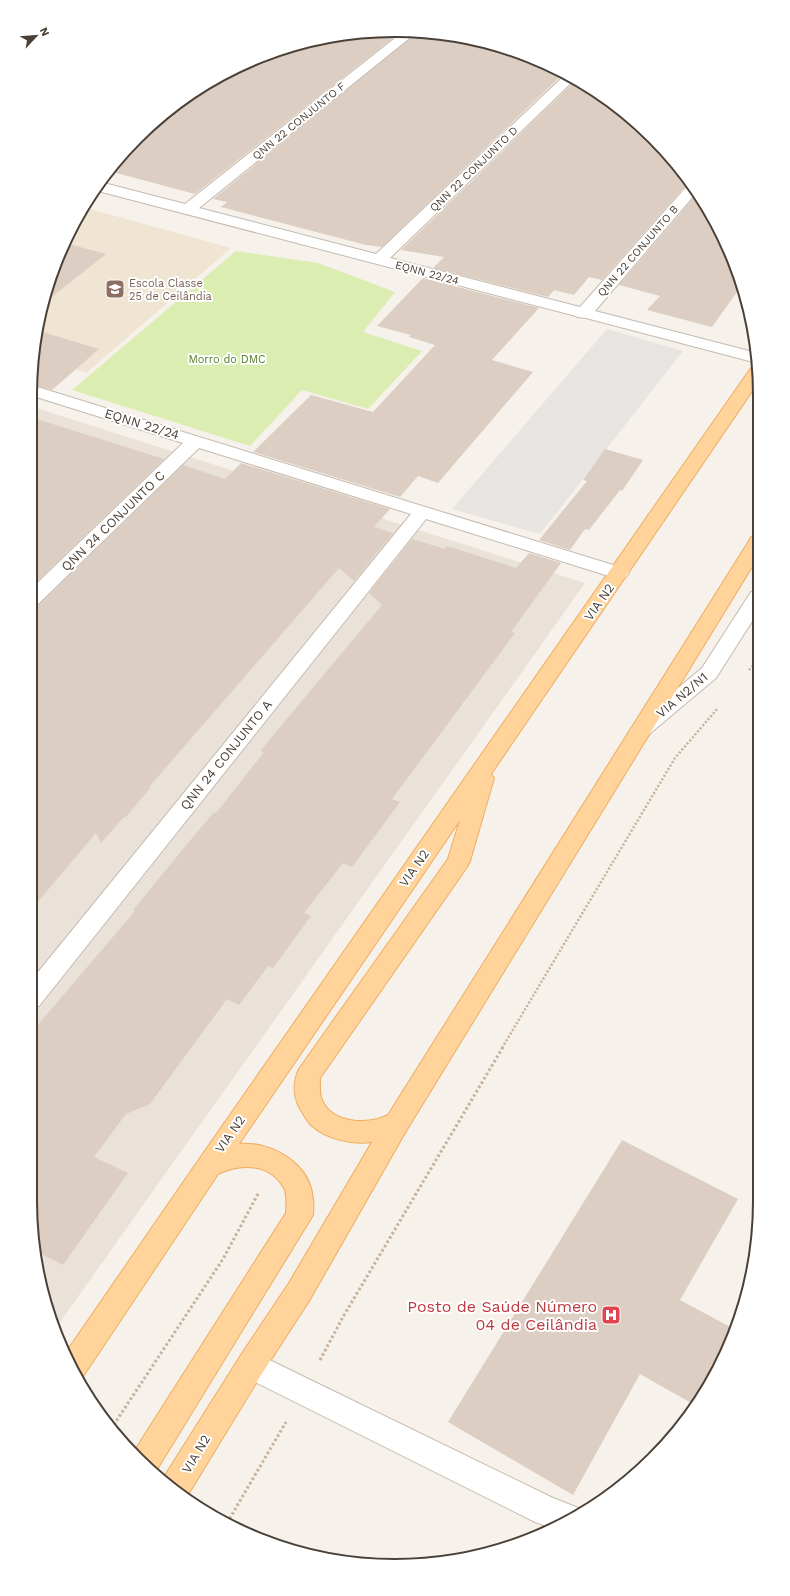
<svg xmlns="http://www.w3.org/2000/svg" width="790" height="1596" font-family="'Work Sans',sans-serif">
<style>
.residential{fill:#eae2d8}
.education{fill:#f0e4d3}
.green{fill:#dbedb1}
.parking{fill:#e8e4e2}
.building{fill:#dccec2}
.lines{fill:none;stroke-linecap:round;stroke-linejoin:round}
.minor-casing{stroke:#c6baaf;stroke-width:2}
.major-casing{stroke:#edae61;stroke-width:2}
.path-far1{stroke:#c6b19c;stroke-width:2.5;stroke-dasharray:2 2;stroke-linecap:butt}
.path{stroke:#c6b19c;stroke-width:3;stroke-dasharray:2.5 2.5;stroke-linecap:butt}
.minor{fill:#fff;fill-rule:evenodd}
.major{fill:#ffd39a;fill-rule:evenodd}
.labels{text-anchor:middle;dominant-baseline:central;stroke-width:4;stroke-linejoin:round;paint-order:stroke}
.far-street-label{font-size:11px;fill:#4b4037;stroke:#fff}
.far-education-label{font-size:11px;fill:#785e54;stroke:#fff;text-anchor:start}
.far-park-label{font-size:11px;fill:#537d24;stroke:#fff}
.street-label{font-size:13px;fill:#4b4037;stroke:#fff}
.near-health-label{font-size:16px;fill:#be3a42;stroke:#fff;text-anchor:end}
.rim{fill:none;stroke:#4b4037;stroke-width:2}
</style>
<rect width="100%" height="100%" fill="#f6f1ea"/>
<path class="residential" d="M30 406 585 583 55 1329 49 1319 30 1201Z"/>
<path class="education" d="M83 207 231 248 86 373 34 356 37 324 58 255Z"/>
<path class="green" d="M236 251 318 263 395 292 363 332 422 351 368 409 302 390 250 446 72 390Z"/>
<path class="parking" d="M607 329 683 351 540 534 452 509Z"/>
<g class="building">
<path d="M395 30 402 31 195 194 109 171 138 136 192 91 256 58 324 37Z"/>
<path d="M418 32 466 37 498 47 496 48 535 58 563 74 382 247 366 245 221 207 227 202 213 199Z"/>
<path d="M575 81 617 106 685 173 690 183 687 184 602 280 589 277 574 295 554 290 548 297 433 268 444 257 401 250Z"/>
<path d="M697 194 732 256 739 282V289L712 327 647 310 660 296 619 285Z"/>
<path d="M65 243 106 254 43 304 58 255Z"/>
<path d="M423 278 539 308 492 360 533 372 438 483 418 476 400 497 253 452 311 395 373 412 435 345 409 337 411 335 377 326Z"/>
<path d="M36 330 99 349 52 390 31 384Z"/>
<path d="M30 417 164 459 30 588Z"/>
<path d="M605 449 643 460 622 491 620 490 589 530 585 529 570 550 539 540 587 481 583 480Z"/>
<path d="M241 463 390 509 374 527 393 533 354 581 339 568 149 787H151L125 818 124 817 101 843 96 833 30 911V608L38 606 183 465 225 479Z"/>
<path d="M412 539 445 549 447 546 516 568 529 553 561 563 511 632 515 633 392 799 400 802 352 867 343 863 304 913 311 916 273 968 268 966 239 1005 227 999 150 1104 126 1114 94 1157 128 1173 63 1265 39 1253 30 1201V1034L135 911 133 910 188 843 214 812 216 813 264 752 260 751 382 605 369 593Z"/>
<path d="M622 1140 738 1199 680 1300 736 1330 732 1341 693 1404 640 1374 573 1495 448 1422Z"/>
</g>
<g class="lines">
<g class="minor-casing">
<g id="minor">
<path d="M404 31 417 32 199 208 376 254 565 75 574 80 390 258 580 307 688 185 691 184 696 193 595 311 757 353V363L586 318 577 317 576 316 94 190 100 182 185 204Z"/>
<path d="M31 385 626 569 629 573 626 577 619 579 612 577 426 519 39 1006 30 1009V982L411 514 199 448 37 605 30 607V590L183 443 30 395Z"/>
<path d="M758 590V612L716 678 648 735 641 737 634 735 630 730 634 725 702 668 751 592Z"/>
<path d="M251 1351 553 1498 581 1509 582 1512 554 1529 535 1522 241 1375 237 1365 241 1355Z"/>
</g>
</g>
<g class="major-casing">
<path id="major" d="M757 367V384L491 774 494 778 470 861 467 867 320 1078C320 1085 319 1093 322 1100 332 1124 368 1125 388 1115L749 541 751 537 758 535V557L406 1131 309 1301 261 1375 186 1498 164 1477 241 1355 289 1283 372 1142C352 1145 326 1139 311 1125 306 1120 303 1113 299 1107 293 1094 293 1082 299 1069L448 859 460 820 239 1144C272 1141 311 1164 313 1200 314 1205 313 1210 313 1215L156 1471 135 1450 286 1213C286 1205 288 1196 284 1188 270 1163 241 1163 218 1174L84 1375 80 1376 67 1351 200 1158 751 368Z"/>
</g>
<g class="path-far1">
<path d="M749 670 758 660"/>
<path d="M502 1048 675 758 718 708"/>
</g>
<g class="path">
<path d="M320 1360 343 1317 503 1047"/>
<path d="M111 1429 223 1259 259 1192"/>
<path d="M227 1523 286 1422"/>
</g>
<use href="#minor" class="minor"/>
<use href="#major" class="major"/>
</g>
<defs>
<g id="school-square" transform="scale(1)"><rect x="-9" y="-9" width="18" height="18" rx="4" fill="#8d6e63" stroke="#fff"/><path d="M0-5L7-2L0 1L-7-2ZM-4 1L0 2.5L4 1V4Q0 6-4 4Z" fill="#fff"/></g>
<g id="hospital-square" transform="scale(1)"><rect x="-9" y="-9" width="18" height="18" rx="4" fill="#e0444e" stroke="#fff"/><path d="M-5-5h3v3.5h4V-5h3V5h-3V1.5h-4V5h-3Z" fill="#fff"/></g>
</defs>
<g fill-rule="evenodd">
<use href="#school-square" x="115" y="289"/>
<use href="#hospital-square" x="611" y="1315"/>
</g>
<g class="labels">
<g class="far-street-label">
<text transform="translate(299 121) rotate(-39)">QNN 22 CONJUNTO F</text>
<text transform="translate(474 169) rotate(-44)">QNN 22 CONJUNTO D</text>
<text transform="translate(638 251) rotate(-49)">QNN 22 CONJUNTO B</text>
<text transform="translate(427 273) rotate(15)">EQNN 22/24</text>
</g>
<g class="far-education-label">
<text x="129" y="283">Escola Classe<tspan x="129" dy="13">25 de Ceilândia</tspan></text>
</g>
<g class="far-park-label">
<text x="227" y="359">Morro do DMC</text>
</g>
<g class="street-label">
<text transform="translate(142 424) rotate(17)">EQNN 22/24</text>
<text transform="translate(113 521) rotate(-44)">QNN 24 CONJUNTO C</text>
<text transform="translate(599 602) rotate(-55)">VIA N2</text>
<text transform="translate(682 695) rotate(-40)">VIA N2/N1</text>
<text transform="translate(226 755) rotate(-51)">QNN 24 CONJUNTO A</text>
<text transform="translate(414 868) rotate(-55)">VIA N2</text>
<text transform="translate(230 1134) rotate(-55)">VIA N2</text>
<text transform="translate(196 1454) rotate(-59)">VIA N2</text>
</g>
<g class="near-health-label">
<text x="597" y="1306">Posto de Saúde Número<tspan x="597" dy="18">04 de Ceilândia</tspan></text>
</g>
</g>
<path d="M0 0H790V1596H0ZM395 37H395A358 358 0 0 1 753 395V1201A358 358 0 0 1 395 1559H395A358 358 0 0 1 37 1201V395A358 358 0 0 1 395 37Z" fill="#fff" fill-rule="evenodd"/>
<path class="rim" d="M395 37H395A358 358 0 0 1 753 395V1201A358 358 0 0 1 395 1559H395A358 358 0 0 1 37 1201V395A358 358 0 0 1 395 37Z"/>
<g transform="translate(36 36) rotate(64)" stroke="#ffffff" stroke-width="3" paint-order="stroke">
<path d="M0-3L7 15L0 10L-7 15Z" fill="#4b4037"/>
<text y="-6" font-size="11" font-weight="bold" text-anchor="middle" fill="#4b4037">N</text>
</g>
</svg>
